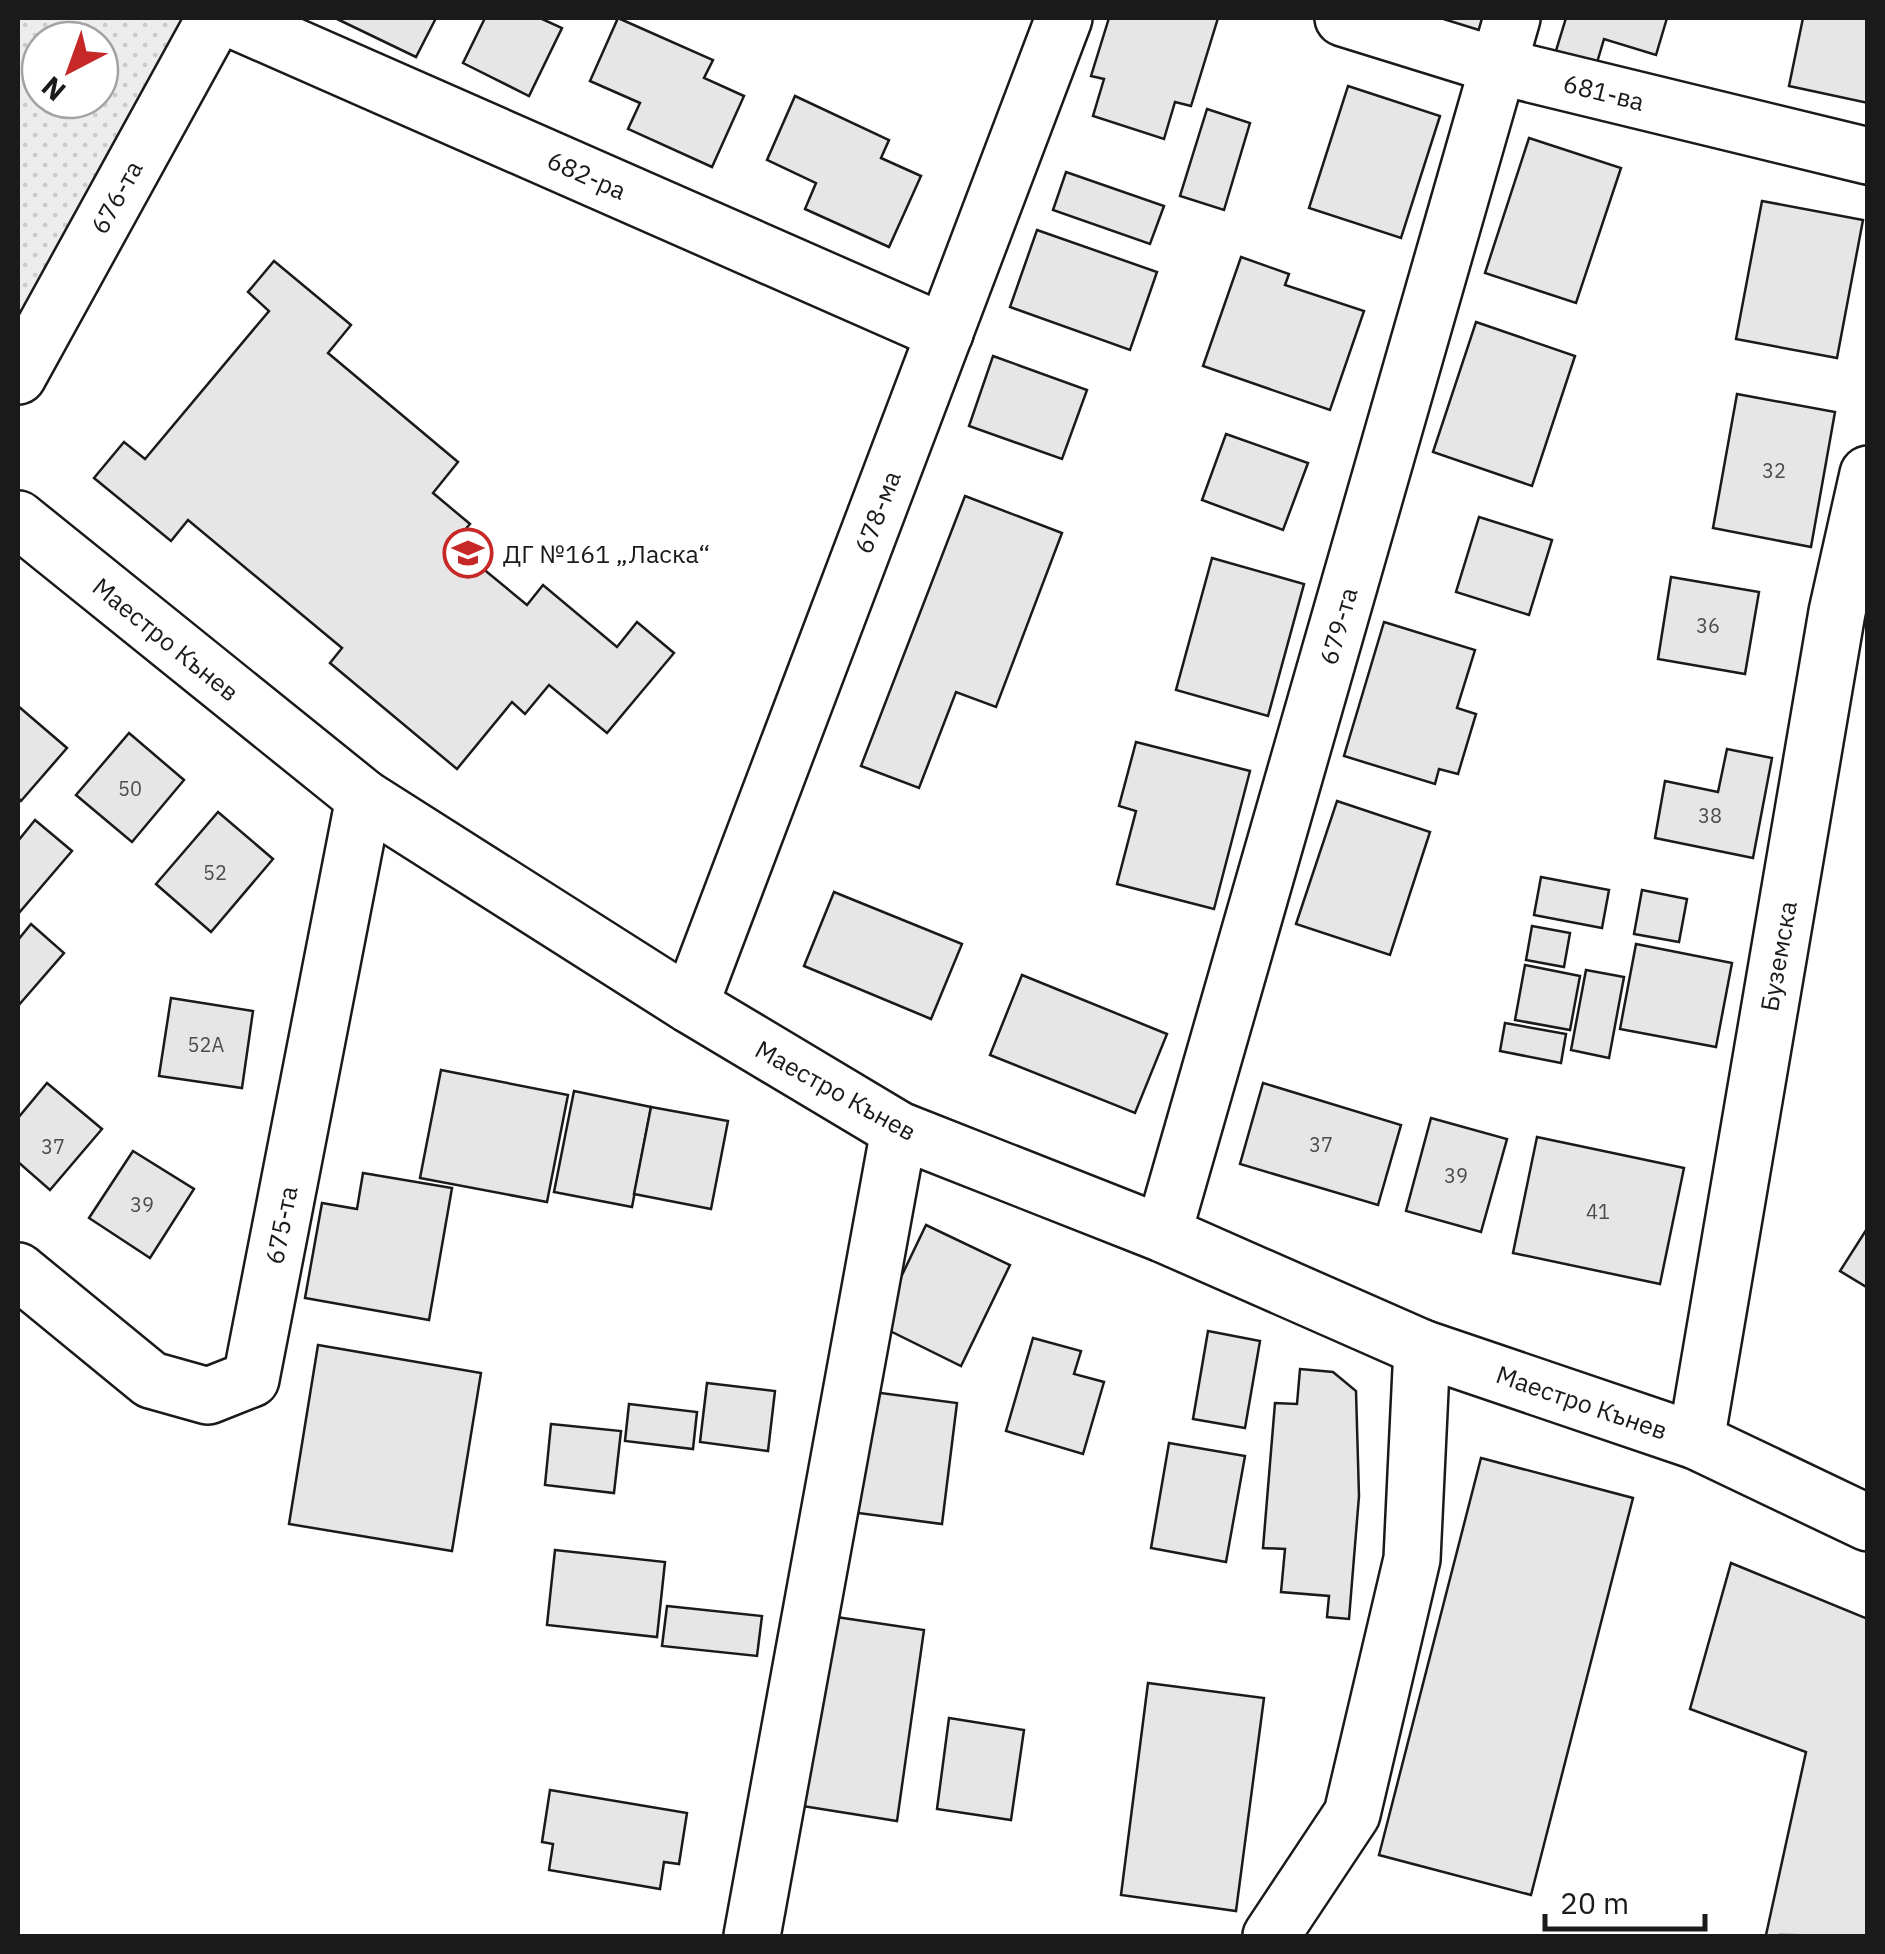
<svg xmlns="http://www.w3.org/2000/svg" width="1885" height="1954" font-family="'IBM Plex Sans',sans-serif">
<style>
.grass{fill:url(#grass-dots);stroke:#6a6a6a;stroke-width:2.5;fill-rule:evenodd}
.building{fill:#e6e6e6;stroke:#1a1a1a;stroke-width:2.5}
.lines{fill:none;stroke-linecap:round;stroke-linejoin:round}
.minor-casing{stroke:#1a1a1a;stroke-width:60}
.minor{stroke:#fff;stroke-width:55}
.labels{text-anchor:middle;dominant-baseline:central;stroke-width:8;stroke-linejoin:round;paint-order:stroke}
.number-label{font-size:20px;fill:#4d4d4d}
.street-label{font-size:25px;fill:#1a1a1a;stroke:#fff}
.poi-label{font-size:25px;fill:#1a1a1a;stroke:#fff;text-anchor:start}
</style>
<defs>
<pattern id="grass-dots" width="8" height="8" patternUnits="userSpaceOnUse" patternTransform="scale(2.5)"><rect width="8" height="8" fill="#ededed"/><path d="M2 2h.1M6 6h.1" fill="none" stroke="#cbcbcb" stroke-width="1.8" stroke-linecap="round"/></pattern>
</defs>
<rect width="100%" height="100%" fill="#fff"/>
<path class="grass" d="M18 18H215L18 376ZM40 40H100V100H40Z"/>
<g class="building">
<path d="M335 18H436L416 57Z"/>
<path d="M485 18H540L562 28 529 96 463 63Z"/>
<path d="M618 18 713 60 704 78 744 96 712 167 628 129 640 103 590 81Z"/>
<path d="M1109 18H1218L1191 106 1175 102 1164 139 1093 116 1104 79 1091 76Z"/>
<path d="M1437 18H1494L1487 41 1434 25Z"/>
<path d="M1566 18H1667L1656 55 1604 39 1596 66 1555 54Z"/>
<path d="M1803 18H1868V103L1789 86Z"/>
<path d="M1348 86 1440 116 1401 238 1309 208Z"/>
<path d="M795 96 889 140 881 158 921 176 889 247 805 209 816 183 767 160Z"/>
<path d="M1207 109 1250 123 1224 210 1180 196Z"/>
<path d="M1529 138 1621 168 1576 303 1485 273Z"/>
<path d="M1066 172 1164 206 1150 244 1053 210Z"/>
<path d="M1762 201 1863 220 1837 358 1736 339Z"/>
<path d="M1037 230 1157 272 1130 350 1010 307Z"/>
<path d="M1241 257 1289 274 1285 285 1364 311 1330 410 1203 366Z"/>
<path d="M274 261 351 325 328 353 458 462 433 493 470 524 453 544 527 605 543 585 617 647 637 622 674 653 607 733 549 685 525 714 512 702 457 769 330 663 342 648 188 520 171 541 94 478 124 442 145 459 269 311 248 292Z"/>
<path d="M1476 322 1575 356 1532 486 1433 452Z"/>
<path d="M993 356 1087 390 1062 459 969 426Z"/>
<path d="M1737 394 1835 412 1811 547 1713 528Z"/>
<path d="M1226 434 1308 463 1283 530 1202 500Z"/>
<path d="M965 496 1062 533 996 707 956 692 919 788 861 766Z"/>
<path d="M1479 517 1552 540 1529 615 1456 592Z"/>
<path d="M1212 558 1304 584 1268 716 1176 690Z"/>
<path d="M1671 577 1759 592 1745 674 1658 659Z"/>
<path d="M1384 622 1475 650 1457 708 1476 714 1458 774 1439 769 1435 784 1344 756Z"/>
<path d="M18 706 67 748 21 801 18 798Z"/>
<path d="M129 733 184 780 132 842 76 795Z"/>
<path d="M1136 742 1250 771 1214 909 1117 884 1136 811 1119 806Z"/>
<path d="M1727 749 1772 758 1753 858 1655 838 1665 781 1718 792Z"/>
<path d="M1337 801 1430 832 1390 955 1296 924Z"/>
<path d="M218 812 273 859 211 932 156 884Z"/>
<path d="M35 820 72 851 18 914V841Z"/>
<path d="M1541 877 1609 890 1602 928 1534 915Z"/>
<path d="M1642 890 1687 899 1679 942 1634 934Z"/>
<path d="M834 892 962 944 931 1019 804 966Z"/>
<path d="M31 924 64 953 18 1006V940Z"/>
<path d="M1532 926 1570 933 1564 967 1526 960Z"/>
<path d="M1636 944 1732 963 1716 1047 1620 1029Z"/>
<path d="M1525 965 1580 976 1570 1030 1515 1020Z"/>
<path d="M1586 970 1624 977 1609 1058 1571 1050Z"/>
<path d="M1022 975 1167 1034 1135 1113 990 1055Z"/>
<path d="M171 998 253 1011 242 1088 159 1076Z"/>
<path d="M1505 1023 1566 1034 1561 1063 1500 1051Z"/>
<path d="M441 1070 568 1095 547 1202 420 1178Z"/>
<path d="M47 1083 102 1129 50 1190 18 1162V1118Z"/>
<path d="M1263 1083 1401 1125 1378 1205 1240 1164Z"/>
<path d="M574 1091 651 1107 632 1207 554 1192Z"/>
<path d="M651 1107 728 1121 711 1209 634 1194Z"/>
<path d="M1431 1118 1507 1139 1481 1232 1406 1211Z"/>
<path d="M1537 1137 1684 1168 1660 1284 1513 1253Z"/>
<path d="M133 1151 194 1189 150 1258 89 1218Z"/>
<path d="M363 1173 452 1188 429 1320 305 1298 322 1203 357 1209Z"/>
<path d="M926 1225 1010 1265 961 1366 878 1325Z"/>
<path d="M1868 1227V1288L1840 1271Z"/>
<path d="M1208 1331 1260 1341 1245 1428 1193 1419Z"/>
<path d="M1033 1338 1081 1351 1074 1374 1104 1382 1083 1454 1006 1431Z"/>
<path d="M318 1345 481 1373 452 1551 289 1524Z"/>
<path d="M1300 1369 1333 1372 1356 1391 1359 1496 1349 1619 1327 1617 1329 1596 1281 1592 1285 1549 1263 1548 1275 1403 1297 1404Z"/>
<path d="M707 1383 775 1391 768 1451 700 1442Z"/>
<path d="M858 1390 957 1403 942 1524 843 1511Z"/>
<path d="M629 1404 697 1412 693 1449 625 1441Z"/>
<path d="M551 1424 621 1431 614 1493 545 1485Z"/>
<path d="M1169 1443 1245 1456 1226 1562 1151 1548Z"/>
<path d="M1481 1458 1633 1498 1531 1895 1379 1855Z"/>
<path d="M555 1550 665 1562 657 1637 547 1625Z"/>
<path d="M1731 1563 1868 1619V1936L1766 1935 1806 1752 1690 1709Z"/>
<path d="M667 1606 762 1616 757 1656 662 1646Z"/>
<path d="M823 1615 924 1630 897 1821 796 1805Z"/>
<path d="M1148 1683 1264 1698 1236 1911 1121 1895Z"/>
<path d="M949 1718 1024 1730 1011 1820 937 1809Z"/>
<path d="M550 1790 687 1813 679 1864 664 1862 660 1889 549 1870 553 1844 542 1842Z"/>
</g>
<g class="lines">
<g class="minor-casing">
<g id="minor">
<path d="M229 18 945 333"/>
<path d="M1343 18 1498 66 1868 156"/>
<path d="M18 376 215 18"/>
<path d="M18 519 364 798 690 1005 899 1130 1163 1234 1422 1348 1696 1441 1868 1523"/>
<path d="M690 1005 1064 18"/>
<path d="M1163 1234 1512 18"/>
<path d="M18 1271 151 1380 208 1396 251 1379 364 798"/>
<path d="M1696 1441 1837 612 1868 474"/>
<path d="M752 1936 899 1130"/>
<path d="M1271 1936 1352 1814 1412 1559 1422 1348"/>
</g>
</g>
<use href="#minor" class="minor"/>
</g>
<defs>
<g id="school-ring" transform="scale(2.5)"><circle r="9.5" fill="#fff" stroke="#c62828" stroke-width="1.5"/><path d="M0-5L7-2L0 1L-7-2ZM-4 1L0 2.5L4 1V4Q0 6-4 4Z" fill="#c62828"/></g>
</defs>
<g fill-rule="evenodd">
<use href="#school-ring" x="468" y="553"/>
</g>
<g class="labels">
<g class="number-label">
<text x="1774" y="470">32</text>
<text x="1708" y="625">36</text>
<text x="130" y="788">50</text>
<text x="1710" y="815">38</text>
<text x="215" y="872">52</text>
<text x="206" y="1044">52А</text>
<text x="1321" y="1144">37</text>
<text x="53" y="1146">37</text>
<text x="1456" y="1175">39</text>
<text x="142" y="1204">39</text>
<text x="1598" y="1211">41</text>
</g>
<g class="street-label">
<text transform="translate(1604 92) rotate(14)">681-ва</text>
<text transform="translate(587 175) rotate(24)">682-ра</text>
<text transform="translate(116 197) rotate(-61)">676-та</text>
<text transform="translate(877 512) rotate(-69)">678-ма</text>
<text transform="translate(1338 626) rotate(-74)">679-та</text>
<text transform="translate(166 639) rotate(39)">Маестро Кънев</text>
<text transform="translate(1778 956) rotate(-80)">Буземска</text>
<text transform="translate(836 1090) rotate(29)">Маестро Кънев</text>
<text transform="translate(281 1225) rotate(-79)">675-та</text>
<text transform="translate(1582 1402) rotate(19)">Маестро Кънев</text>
</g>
<g class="poi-label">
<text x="503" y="553">ДГ №161 „Ласка“</text>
</g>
</g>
<rect width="1885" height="1954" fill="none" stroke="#1a1a1a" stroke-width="40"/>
<g transform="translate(70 70) rotate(221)"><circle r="48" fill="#ffffff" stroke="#a3a3a3" stroke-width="2.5"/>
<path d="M0-8L18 38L0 25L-18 38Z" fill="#c62828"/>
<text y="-15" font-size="28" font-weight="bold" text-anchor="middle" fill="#1a1a1a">N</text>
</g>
<path d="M1545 1914v15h160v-15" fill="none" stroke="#1a1a1a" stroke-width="5"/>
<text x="1560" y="1914" font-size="30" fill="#1a1a1a" stroke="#ffffff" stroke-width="8" paint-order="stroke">20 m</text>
</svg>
